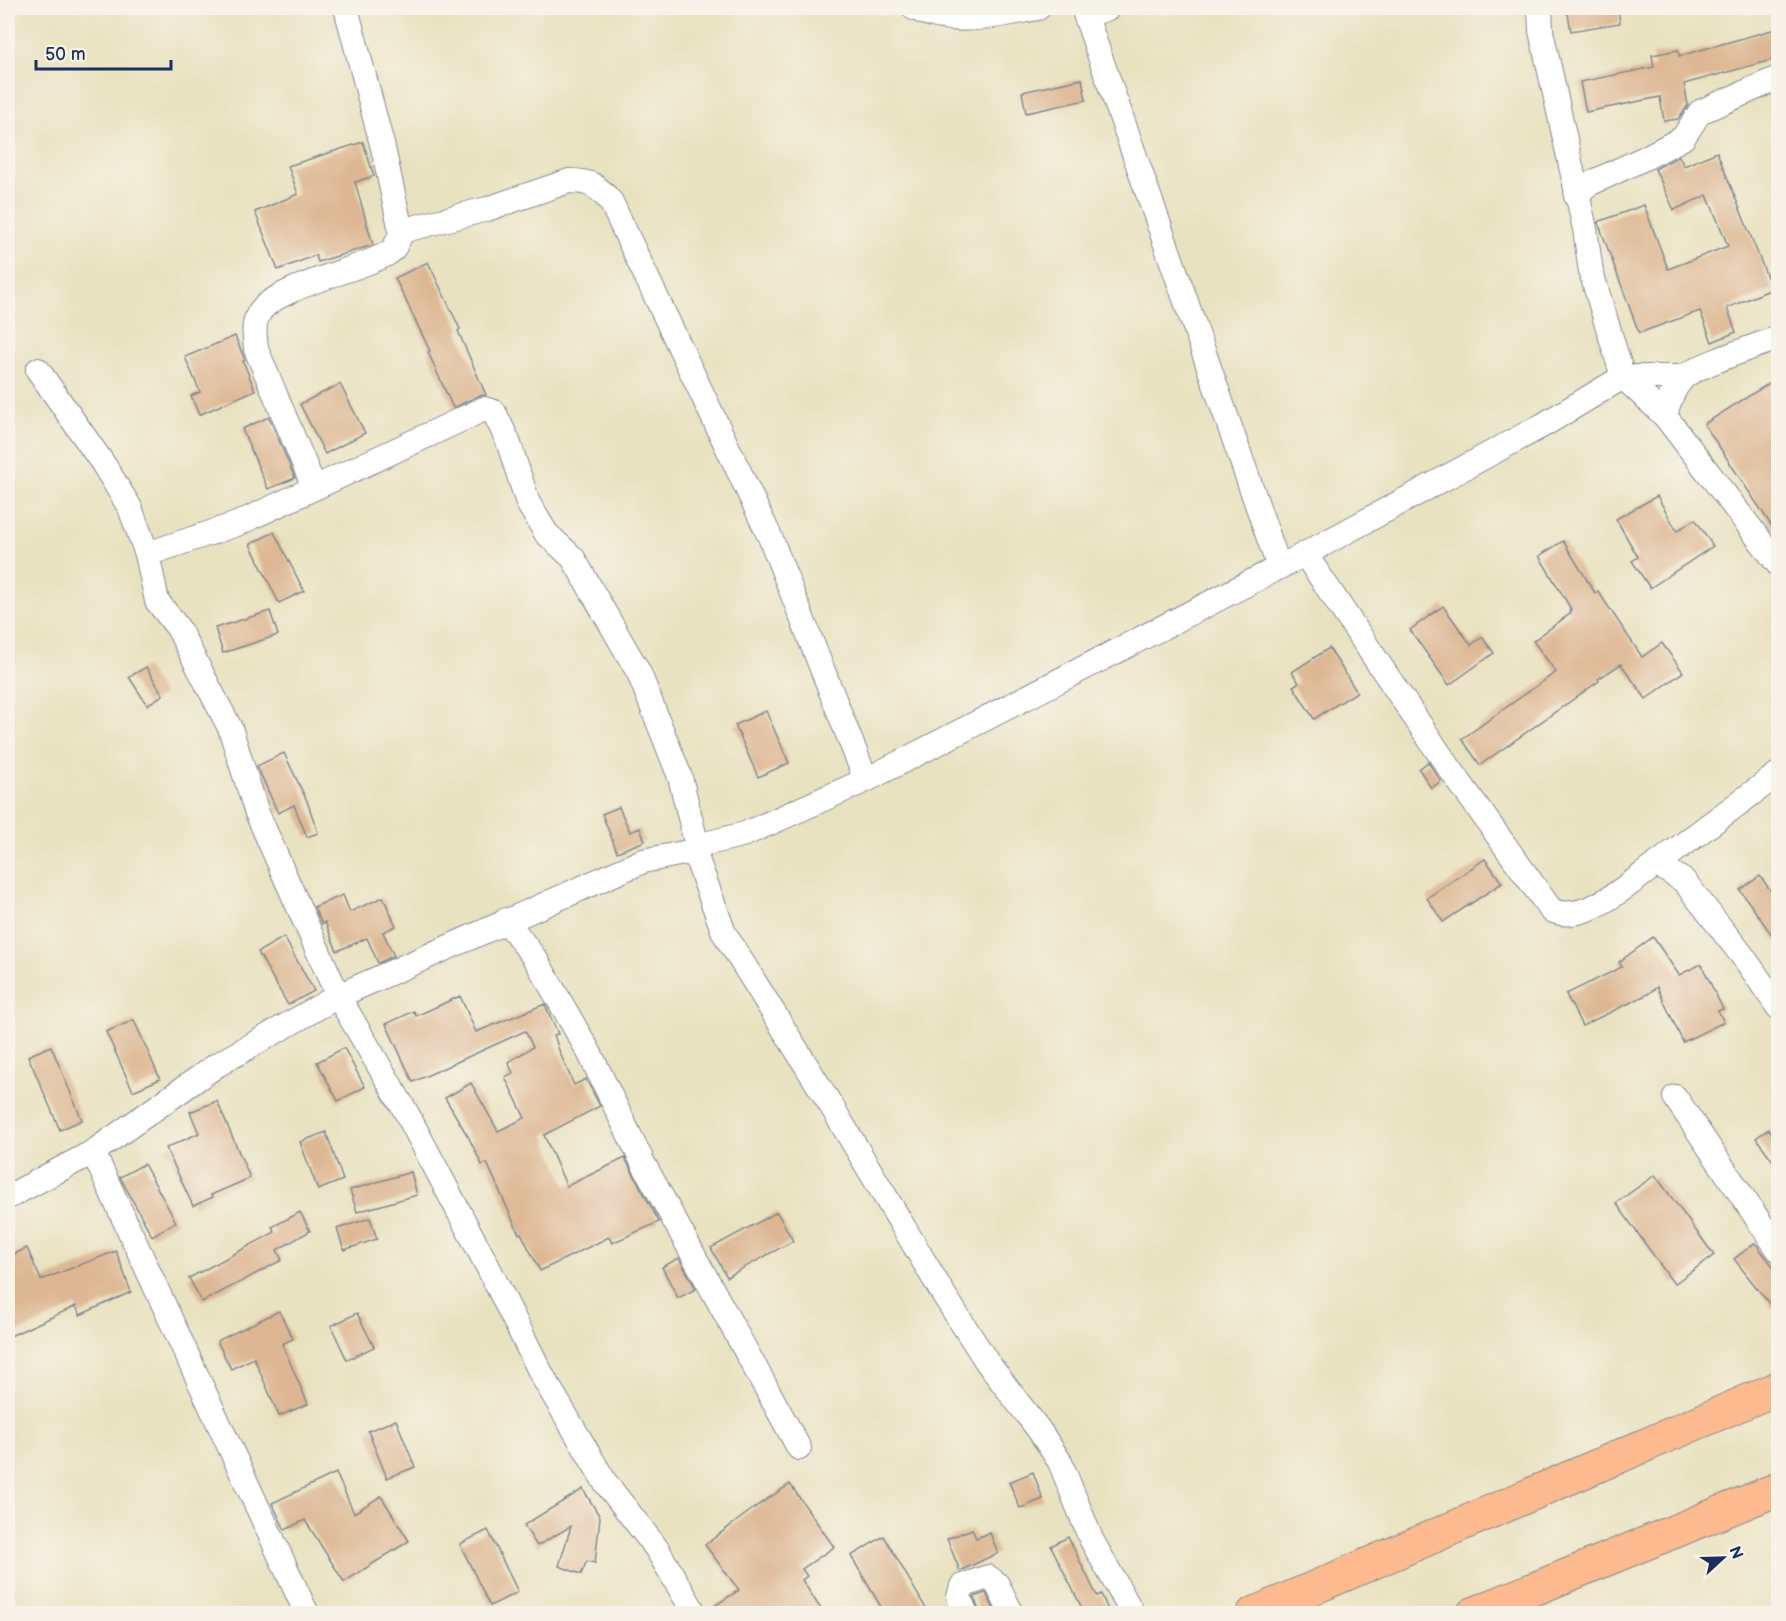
<svg xmlns="http://www.w3.org/2000/svg" width="1786" height="1621" font-family="'Balsamiq Sans',sans-serif">
<style>
.building{fill:#ddb793}
.lines{fill:none;stroke-linecap:round;stroke-linejoin:round}
.minor-casing{stroke:#82888f;stroke-width:26}
.highway-casing{stroke:#82888f;stroke-width:35}
.minor{stroke:#fff;stroke-width:24}
.highway{stroke:#fcba8e;stroke-width:33}
</style>
<rect width="100%" height="100%" fill="#f7f3e8"/>
<filter id="ink" filterUnits="userSpaceOnUse"><feTurbulence type="fractalNoise" baseFrequency=".0167" numOctaves="2"/><feDisplacementMap in="SourceGraphic" scale="12" xChannelSelector="R" yChannelSelector="G"/><feConvolveMatrix kernelMatrix="1 2 1 2 8 2 1 2 1" color-interpolation-filters="sRGB"/></filter>
<filter id="wash" filterUnits="userSpaceOnUse"><feTurbulence type="fractalNoise" baseFrequency=".008" numOctaves="4" result="noise"/><feDisplacementMap in="SourceGraphic" scale="24" xChannelSelector="R" yChannelSelector="G"/><feGaussianBlur stdDeviation="1.35" result="paint"/><feColorMatrix in="noise" values="0 0 0 0 0 0 0 0 0 0 0 0 0 0 0 0 0 1.4 0 .05"/><feComposite in="paint" operator="in"/></filter>
<g filter="url(#wash)">
<rect width="100%" height="100%" fill="#e9e2c0"/>
<g id="blocks">
<g class="building">
<path d="M1567 8H1618L1620 23 1571 31Z"/>
<path d="M1779 28V58L1684 84 1688 105 1678 119 1664 121 1660 97 1586 112 1580 82 1654 67 1652 55 1678 50 1679 56Z"/>
<path d="M1082 79 1086 100 1026 113 1022 92Z"/>
<path d="M363 142 374 176 355 182 373 245 318 262 316 255 278 270 255 212 298 194 288 166Z"/>
<path d="M1717 152 1772 289 1727 308 1736 332 1712 342 1700 311 1639 333 1598 222 1644 205 1668 269 1728 246 1707 195 1674 210 1655 169 1679 156 1684 166Z"/>
<path d="M428 262 460 329 458 331 486 395 478 396 453 408 428 352 430 351 395 278Z"/>
<path d="M235 336 245 360 243 361 255 390 199 415 191 396 200 392 185 357Z"/>
<path d="M1779 377V537L1704 424Z"/>
<path d="M340 384 365 433 325 454 300 404Z"/>
<path d="M269 417 295 478 268 489 242 429Z"/>
<path d="M1657 496 1677 531 1695 519 1713 546 1650 588 1632 561 1638 557 1616 519Z"/>
<path d="M274 532 304 591 279 603 250 544Z"/>
<path d="M1563 541 1595 593 1598 591 1642 657 1662 643 1683 672 1646 699 1621 664 1598 679 1599 681 1480 765 1462 739 1556 672 1533 641 1571 613 1569 610 1571 609 1539 556Z"/>
<path d="M1443 606 1471 645 1482 637 1494 653 1449 685 1410 630Z"/>
<path d="M270 611 278 635 223 653 215 628Z"/>
<path d="M1329 648 1357 692 1314 719 1293 686 1299 683 1292 672Z"/>
<path d="M146 667 163 695 147 705 129 677Z"/>
<path d="M766 711 789 763 758 777 735 725Z"/>
<path d="M284 753 307 801 318 833 307 837 294 805 278 813 257 766Z"/>
<path d="M1428 762 1441 781 1431 788 1419 769Z"/>
<path d="M619 807 630 832 640 828 645 841 617 852 602 814Z"/>
<path d="M1485 859 1502 883 1443 922 1427 898Z"/>
<path d="M1760 876 1770 890 1779 883V945L1740 890Z"/>
<path d="M343 895 350 912 383 897 396 926 383 932 394 956 378 963 367 938 337 951 325 922 322 924 314 907Z"/>
<path d="M284 937 314 991 288 1005 258 952Z"/>
<path d="M1653 937 1679 975 1701 964 1723 1009 1718 1011 1724 1022 1683 1042 1657 987 1648 994 1582 1026 1566 994 1622 967 1619 962Z"/>
<path d="M460 996 476 1032 545 1004 558 1034 554 1035 560 1053 574 1085 586 1079 600 1106 544 1135 566 1185 567 1186 625 1158 659 1222 612 1243 609 1237 540 1271 521 1233 519 1234 487 1163 482 1165 469 1138 445 1098 471 1083 498 1131 525 1118 505 1077 513 1073 508 1062 533 1047 525 1031 413 1082 386 1024 414 1011 416 1016Z"/>
<path d="M134 1020 160 1079 133 1091 106 1032Z"/>
<path d="M51 1046 82 1120 60 1130 28 1056Z"/>
<path d="M344 1048 365 1087 338 1101 317 1062Z"/>
<path d="M217 1101 250 1178 211 1195 213 1197 193 1206 166 1148 199 1133 190 1112Z"/>
<path d="M1769 1129 1779 1143V1169L1756 1138Z"/>
<path d="M326 1132 343 1180 318 1190 300 1142Z"/>
<path d="M144 1164 176 1222 152 1236 120 1177Z"/>
<path d="M411 1172 417 1195 357 1212 350 1190Z"/>
<path d="M1655 1175 1714 1255 1674 1284 1616 1203Z"/>
<path d="M300 1212 310 1231 277 1250 282 1260 202 1302 189 1278 275 1232 272 1227Z"/>
<path d="M777 1212 793 1241 727 1277 711 1248Z"/>
<path d="M370 1218 377 1239 344 1250 337 1229Z"/>
<path d="M1755 1243 1779 1274V1316L1734 1259Z"/>
<path d="M27 1248 41 1280 116 1251 131 1292 80 1315 76 1306 8 1337V1257Z"/>
<path d="M679 1258 696 1289 678 1298 662 1267Z"/>
<path d="M279 1311 293 1339 282 1344 308 1404 279 1416 254 1358 231 1369 217 1341Z"/>
<path d="M357 1313 374 1347 347 1360 331 1326Z"/>
<path d="M396 1420 415 1467 387 1478 368 1431Z"/>
<path d="M1033 1472 1043 1499 1020 1508 1009 1482Z"/>
<path d="M336 1473 354 1513 381 1496 409 1541 344 1582 305 1520 285 1530 272 1503Z"/>
<path d="M790 1484 834 1547 802 1569 807 1576 802 1580 824 1614H709L708 1610 739 1590 705 1545 758 1505Z"/>
<path d="M583 1489 600 1517 595 1563 587 1561 581 1574 559 1566 571 1526 537 1546 524 1525Z"/>
<path d="M972 1529 976 1538 990 1533 998 1553 960 1571 947 1539Z"/>
<path d="M488 1530 518 1592 490 1606 460 1544Z"/>
<path d="M884 1536 929 1614H885L851 1556Z"/>
<path d="M1068 1537 1097 1596 1101 1594 1110 1614H1085L1051 1546Z"/>
<path d="M985 1593H986L996 1614H980L974 1597Z"/>
</g>
</g>
</g>
<g filter="url(#ink)">
<use href="#blocks" fill-opacity="0" stroke="#82888f" stroke-width="1.5"/>
<g class="lines">
<g class="minor-casing">
<g id="minor">
<path d="M914 8C953 28 998 15 1038 8"/>
<path d="M1083 8 1279 567"/>
<path d="M1090 8 1096 12 1108 8"/>
<path d="M1540 8 1541 31 1585 229 1591 272 1623 377 1665 416 1778 564"/>
<path d="M1576 196 1587 185 1647 157 1683 138 1700 112 1778 78"/>
<path d="M401 231 487 209 569 181C592 181 597 186 611 202L770 537 866 780"/>
<path d="M38 370 104 465 130 508 147 554 157 601 178 628 230 728 257 813 338 996 405 1110 488 1267 543 1377 605 1482 657 1549 695 1614"/>
<path d="M1665 416C1668 403 1673 388 1683 378 1695 366 1759 345 1778 338"/>
<path d="M314 487 256 349C255 336 252 325 259 313 273 288 361 269 387 254 396 249 399 240 401 231L383 148 346 8"/>
<path d="M147 554 237 524 484 409 494 412 508 441 528 503 546 533 573 558 639 673 680 777 697 846"/>
<path d="M1305 554 1443 759 1551 910C1585 926 1630 882 1657 864L1684 881 1745 959 1778 1007"/>
<path d="M694 851 724 933 832 1107 944 1295 987 1362 1039 1430 1060 1462 1091 1539 1133 1614"/>
<path d="M1657 864 1778 774"/>
<path d="M506 920 536 960 589 1052 643 1163 799 1448"/>
<path d="M1675 1097 1778 1249"/>
<path d="M93 1152 307 1614"/>
<path d="M8 1197 93 1152 217 1065 338 996 643 861 694 851 697 846 745 834 866 780 1305 554 1545 424 1623 377H1683"/>
<path d="M966 1614 959 1597 962 1586 988 1577 997 1584 1012 1614"/>
</g>
</g>
<g class="highway-casing">
<g id="highway">
<path d="M1253 1614 1778 1388"/>
<path d="M1473 1614 1778 1489"/>
</g>
</g>
<use href="#minor" class="minor"/>
<use href="#highway" class="highway"/>
</g>
</g>
<rect width="1786" height="1621" fill="none" stroke="#f7f3e8" stroke-width="30"/>
<g transform="translate(1723 1558) rotate(68)" stroke="#f7f3e8" stroke-width="4.5" paint-order="stroke">
<path d="M0-4.5L10 22L0 15L-10 22Z" fill="#1b2f5e"/>
<text y="-9" font-size="16" font-weight="bold" text-anchor="middle" fill="#1b2f5e">N</text>
</g>
<path d="M36 60v9h135v-9" fill="none" stroke="#1b2f5e" stroke-width="3"/>
<text x="45" y="60" font-size="18" fill="#1b2f5e" stroke="#f7f3e8" stroke-width="4.5" paint-order="stroke">50 m</text>
</svg>
